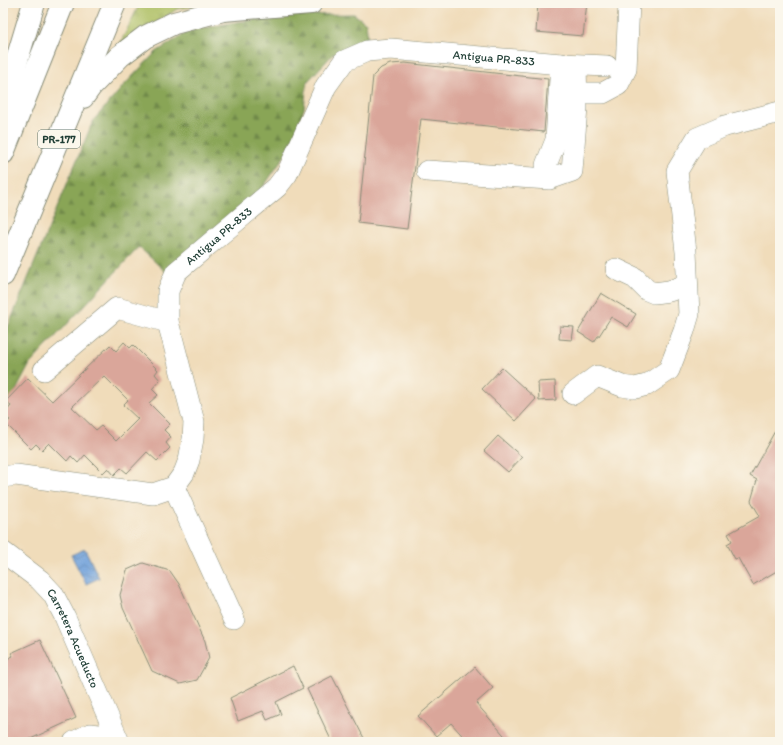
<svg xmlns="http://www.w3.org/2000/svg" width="783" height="745" font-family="Itim,sans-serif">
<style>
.grass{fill:url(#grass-tufts);stroke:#667e4a}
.forest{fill:url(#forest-firs);stroke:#547146}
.water{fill:url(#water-waves);stroke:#476e87}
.building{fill:#daa69a;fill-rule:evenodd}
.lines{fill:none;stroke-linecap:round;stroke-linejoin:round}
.minor-casing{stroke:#888c77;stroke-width:22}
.highway-casing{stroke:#888c77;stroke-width:24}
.minor{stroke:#fff;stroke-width:21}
.highway{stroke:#fff;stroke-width:22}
.labels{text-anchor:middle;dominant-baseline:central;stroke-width:3;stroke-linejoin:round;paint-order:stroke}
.shield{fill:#fbf7ec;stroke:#61756b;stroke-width:1}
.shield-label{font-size:11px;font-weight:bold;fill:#1f3d34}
.street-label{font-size:12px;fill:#1f3d34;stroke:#fbf7ec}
</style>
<defs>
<pattern id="grass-tufts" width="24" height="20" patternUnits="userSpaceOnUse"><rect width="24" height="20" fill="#acbe61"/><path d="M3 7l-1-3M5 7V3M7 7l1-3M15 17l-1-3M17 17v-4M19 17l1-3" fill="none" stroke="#8b9c51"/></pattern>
<pattern id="forest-firs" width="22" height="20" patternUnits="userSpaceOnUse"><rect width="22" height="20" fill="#89a557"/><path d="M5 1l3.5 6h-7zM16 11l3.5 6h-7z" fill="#6f8849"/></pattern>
<pattern id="water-waves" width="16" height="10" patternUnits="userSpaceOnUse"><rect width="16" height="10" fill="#6fa0da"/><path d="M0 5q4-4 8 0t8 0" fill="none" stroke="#5b84b2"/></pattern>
</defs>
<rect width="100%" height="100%" fill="#fbf7ec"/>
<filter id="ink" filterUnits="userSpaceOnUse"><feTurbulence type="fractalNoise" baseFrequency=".025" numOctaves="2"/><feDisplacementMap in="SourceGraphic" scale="8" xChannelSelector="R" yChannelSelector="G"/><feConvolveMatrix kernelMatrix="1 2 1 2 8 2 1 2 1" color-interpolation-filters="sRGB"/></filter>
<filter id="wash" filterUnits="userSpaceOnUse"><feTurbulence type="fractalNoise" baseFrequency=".012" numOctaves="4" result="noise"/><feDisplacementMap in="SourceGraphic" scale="16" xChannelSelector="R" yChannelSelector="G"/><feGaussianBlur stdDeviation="0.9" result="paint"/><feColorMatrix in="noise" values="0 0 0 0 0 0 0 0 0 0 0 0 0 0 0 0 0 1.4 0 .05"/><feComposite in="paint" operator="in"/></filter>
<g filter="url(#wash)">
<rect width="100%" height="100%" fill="#f0dcba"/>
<path class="grass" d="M140 3H215L177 9 117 50Z"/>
<path class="forest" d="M354 14 366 23 368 38 333 54 307 82 304 109 288 151 264 186 168 274 139 247 30 364 3 415V339L93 121 126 83 156 52 189 31 231 23 287 15Z"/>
<path class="water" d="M85 549 99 578 86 584 71 555Z"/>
<g id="blocks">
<g class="building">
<path d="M538 3H587L583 36 536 32Z"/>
<path d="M405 63 548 79 544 132 421 119 407 229 358 223 373 76 381 68 390 64Z"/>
<path d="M601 293 636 314 628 327 611 317 599 336H598L594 342 578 332Z"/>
<path d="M560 326 574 327 572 340 559 339Z"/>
<path d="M124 342 130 348 133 345 158 370 155 374 160 380 152 389 158 395 149 403 170 424 164 430 171 437 166 443 170 448 157 461 147 452 127 473 121 468 114 475 108 468 103 473 85 455 78 463 71 456 67 461 49 443 42 450 36 444 31 449 6 424 10 420 4 414 11 406 6 401 28 378 52 401 110 345 116 351ZM104 376 128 400 123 405 138 419 116 441 101 426 96 430 72 407Z"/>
<path d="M502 368 536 399 516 421 482 389Z"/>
<path d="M555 381 556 400 539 401 538 382Z"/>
<path d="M780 422V569L753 585 738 558 735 559 727 544 732 541 728 534 760 516 751 501 757 480 750 476Z"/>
<path d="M498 436 522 457 508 472 484 451Z"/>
<path d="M143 563 170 571 179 584 205 641 209 658 197 680 180 684 152 671 123 608 120 595 127 570Z"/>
<path d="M40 640 76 718 24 742H3V661L13 656 11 653Z"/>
<path d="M293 666 303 688 276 702 281 714 267 720 263 711 238 721 230 698Z"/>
<path d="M475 667 493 688 476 703 510 742H468L451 723 436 736 418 716Z"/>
<path d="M332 676 366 742H332L307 689Z"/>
</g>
</g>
</g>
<g filter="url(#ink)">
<use href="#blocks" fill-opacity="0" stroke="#888c77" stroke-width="1"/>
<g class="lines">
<g class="minor-casing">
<g id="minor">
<path d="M576 93H603L618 85 626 69 629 3"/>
<path d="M546 165 556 140 561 64"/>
<path d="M427 171 549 179 572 171 577 108 576 65"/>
<path d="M616 269 635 278 647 290 654 293 669 291 687 285"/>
<path d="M44 370 117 308 168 322"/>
<path d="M573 394 597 376 622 386 635 388 647 385 669 370 684 331 689 314 686 252 677 171 697 138 725 126 780 112"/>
<path id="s1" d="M3 477 16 475 153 494 174 487 184 473 189 460 193 439 194 422 168 322V291L176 272 277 187 287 174 326 86 344 61 367 51 391 49 561 64 607 66"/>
<path d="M174 487 234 619"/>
<path id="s2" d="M3 552 40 580 53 594 65 617 119 742"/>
<path d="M74 742 90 734 99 735"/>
</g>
</g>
<g class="highway-casing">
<g id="highway">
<path d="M83 97 91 86 120 56 145 37 174 23 223 10 311 3"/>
<path d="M3 112 6 96 34 3"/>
<path d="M3 153 63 3"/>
<path d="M3 275 115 3"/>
</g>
</g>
<use href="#minor" class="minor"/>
<use href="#highway" class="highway"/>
</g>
</g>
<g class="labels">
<rect class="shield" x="38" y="130" width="42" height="18" rx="3"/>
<g class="shield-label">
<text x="59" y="139">PR-177</text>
</g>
<g class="street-label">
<text stroke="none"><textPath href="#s1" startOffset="826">Antigua PR-833</textPath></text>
<text stroke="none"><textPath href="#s1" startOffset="454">Antigua PR-833</textPath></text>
<text stroke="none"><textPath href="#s2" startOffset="114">Carretera Acueducto</textPath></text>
</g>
</g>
<rect width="783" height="745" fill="none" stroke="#fbf7ec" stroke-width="16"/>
</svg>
